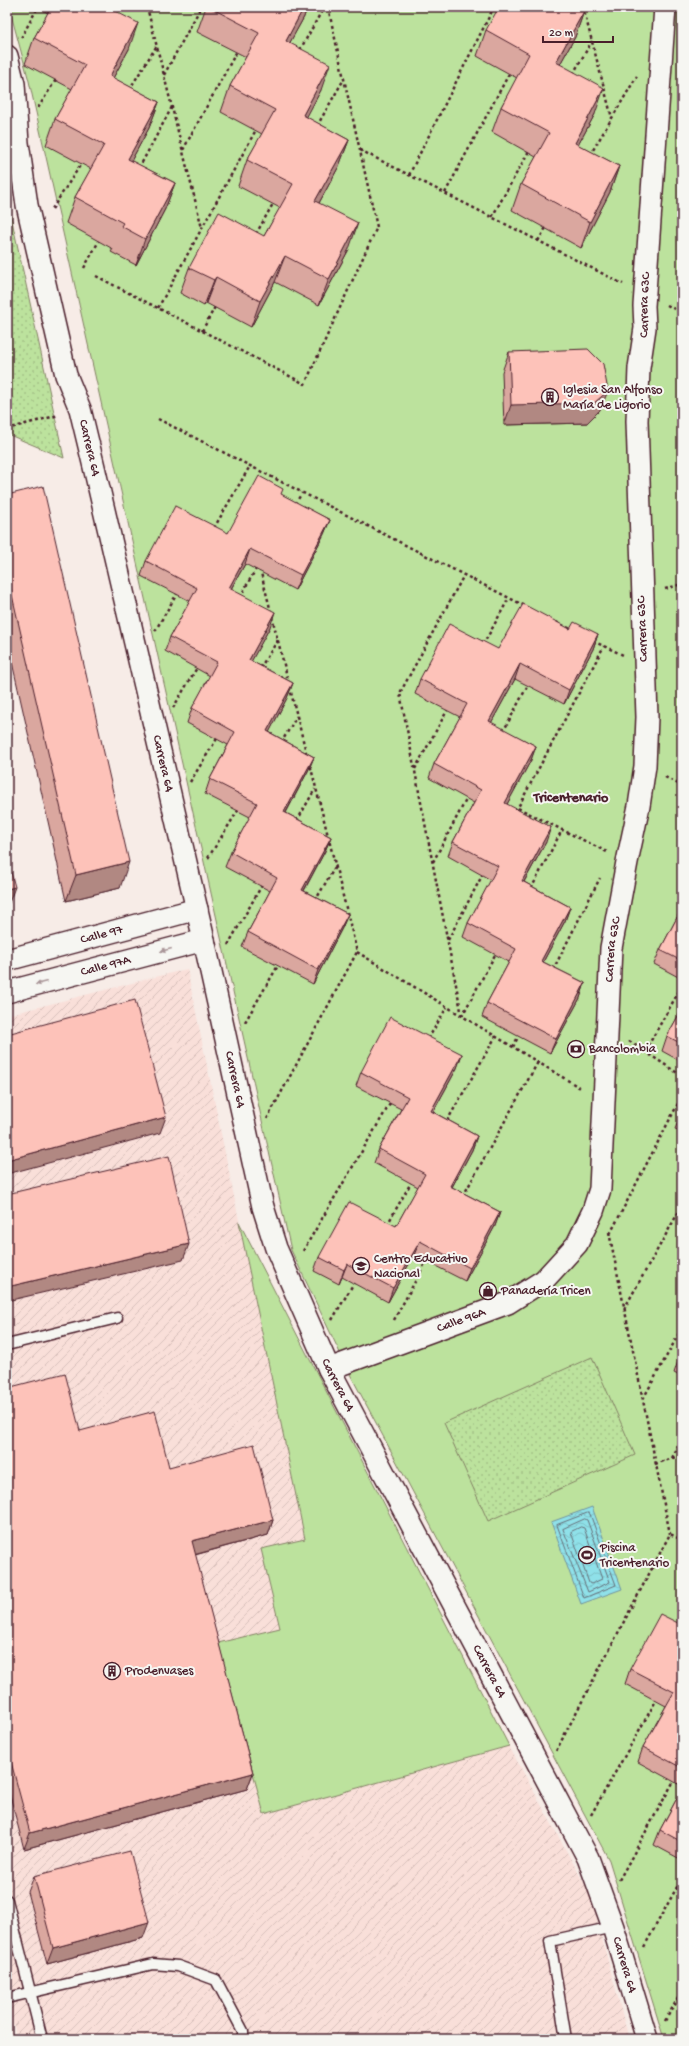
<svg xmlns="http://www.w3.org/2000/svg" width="689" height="2046" font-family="'Gochi Hand',sans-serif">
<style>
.industrial{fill:url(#industrial-furrows)}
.green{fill:#bce29d;stroke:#838064}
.park{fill:url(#park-dots);stroke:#838064}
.water{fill:url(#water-waves);stroke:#73939d}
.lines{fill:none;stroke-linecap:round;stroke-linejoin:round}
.shore{stroke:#666d77;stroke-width:1}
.service-casing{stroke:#4a1f2b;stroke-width:13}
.minor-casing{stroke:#4a1f2b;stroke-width:24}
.path{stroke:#4a1f2b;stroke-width:2.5;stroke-dasharray:3 3;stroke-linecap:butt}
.service{stroke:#f6f6f2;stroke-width:10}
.minor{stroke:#f6f6f2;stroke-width:21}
.wall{fill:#daa79f;stroke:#4a1f2b}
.shaded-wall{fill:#b18882;stroke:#4a1f2b}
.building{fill:#fdc2b9;stroke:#4a1f2b}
.oneway{fill:#a99598}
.labels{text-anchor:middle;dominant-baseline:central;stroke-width:4;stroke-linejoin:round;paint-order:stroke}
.street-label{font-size:13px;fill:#4a1f2b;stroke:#f6f6f2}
.poi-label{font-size:13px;fill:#4a1f2b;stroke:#f6f6f2;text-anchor:start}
.neighbourhood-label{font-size:14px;font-weight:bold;fill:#4a1f2b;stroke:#f6f6f2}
</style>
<defs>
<pattern id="industrial-furrows" width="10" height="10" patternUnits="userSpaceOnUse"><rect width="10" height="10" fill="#f9dfd9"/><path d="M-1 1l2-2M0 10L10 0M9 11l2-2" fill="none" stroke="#d7bfba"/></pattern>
<pattern id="park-dots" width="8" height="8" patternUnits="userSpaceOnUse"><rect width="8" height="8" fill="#bce29d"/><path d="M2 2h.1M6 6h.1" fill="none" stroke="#a3c187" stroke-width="1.8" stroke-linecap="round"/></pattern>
<pattern id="water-waves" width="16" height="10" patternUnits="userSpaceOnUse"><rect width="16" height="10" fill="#8fe1e9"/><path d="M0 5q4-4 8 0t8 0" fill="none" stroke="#7dc1c8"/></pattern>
</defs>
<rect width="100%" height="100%" fill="#f7ece7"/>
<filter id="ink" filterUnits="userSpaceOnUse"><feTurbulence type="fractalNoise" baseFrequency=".025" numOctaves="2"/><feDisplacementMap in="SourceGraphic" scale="8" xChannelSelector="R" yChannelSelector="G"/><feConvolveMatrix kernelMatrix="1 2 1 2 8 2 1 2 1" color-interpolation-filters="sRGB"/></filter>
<g filter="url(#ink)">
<path class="industrial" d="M187 969 305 1539 261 1549 280 1628 265 1814 509 1746 590 1894 629 2039H17L7 2000V1015Z"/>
<g class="green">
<path d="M9 7H682V2039H664L609 1860 351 1376 291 1250 29 81Z"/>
<path d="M239 1222 509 1746 264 1814 218 1643 280 1628 261 1549 305 1539Z"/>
</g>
<g class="park">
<path d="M7 198 64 458 7 434Z"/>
<path d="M592 1357 635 1455 488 1521 444 1423Z"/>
</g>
<path class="water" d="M592 1507 622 1589 581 1604 551 1522Z"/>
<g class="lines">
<g class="shore">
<path d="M588 1513 590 1514 616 1585 584 1598 557 1525Z"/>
<path d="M585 1519 587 1520 610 1582 588 1592 563 1529Z"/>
<path d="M581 1527 584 1528 602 1579 591 1584 589 1583 571 1532Z"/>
</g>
<g class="service-casing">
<g id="service">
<path d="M7 1345 117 1318"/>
<path d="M7 1900 42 2039"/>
<path d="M7 1998 153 1964 178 1966 216 1980 243 2031V2039"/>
<path d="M566 2039 550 1941 613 1927"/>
</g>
</g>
<g class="minor-casing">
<g id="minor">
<path id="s1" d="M7 56 14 84 18 143 27 205 66 375 80 409 94 467 204 940 263 1207 276 1248 329 1369 588 1858 613 1927 647 2039"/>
<path id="s2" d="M7 960 197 909"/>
<path id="s3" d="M7 992 204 940"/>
<path id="s4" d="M329 1369 508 1303 544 1280 577 1244 593 1211 600 1189 611 948 627 862 639 806 645 766 647 717 637 421 639 368 645 328 644 306 665 7"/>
</g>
</g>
<g class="path">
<path d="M147 7 202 228"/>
<path d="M583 7 612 118"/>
<path d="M21 38 38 7"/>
<path d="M300 50 324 7"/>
<path d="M573 74 592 41"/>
<path d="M164 75 201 7"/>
<path d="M129 90 156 47"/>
<path d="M38 108 57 78"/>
<path d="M317 126 344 79"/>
<path d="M183 150 238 49"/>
<path d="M360 150 623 284"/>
<path d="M590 155 637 76"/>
<path d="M139 168 172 107"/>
<path d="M409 175 494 7"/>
<path d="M445 193 510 72"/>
<path d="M52 209 83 161"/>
<path d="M492 217 529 151"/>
<path d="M256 234 274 202"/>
<path d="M538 241 547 226"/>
<path d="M84 268 100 239"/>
<path d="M96 276 305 384 377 227 328 7"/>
<path d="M667 305 682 313"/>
<path d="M158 308 257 128"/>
<path d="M202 331 216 305"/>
<path d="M158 419 525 606"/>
<path d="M7 429 59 415"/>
<path d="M295 504 302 493"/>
<path d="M214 528 250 466"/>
<path d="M260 569 271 612"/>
<path d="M665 589 682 584"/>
<path d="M240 597 257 567"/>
<path d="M272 617 307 756"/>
<path d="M556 622 573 630"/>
<path d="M155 631 178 592"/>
<path d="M593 641 623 655"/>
<path d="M483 645 509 598"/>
<path d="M260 668 278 640"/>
<path d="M173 708 198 666"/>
<path d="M503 732 529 683"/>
<path d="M281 743 297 716"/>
<path d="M415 769 448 709"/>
<path d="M665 777 682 786"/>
<path d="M190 782 218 737"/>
<path d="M518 808 607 852"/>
<path d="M516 811 604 646"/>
<path d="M297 821 315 789"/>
<path d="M208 858 239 809"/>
<path d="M433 862 467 798"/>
<path d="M531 889 562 830"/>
<path d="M315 901 335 867"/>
<path d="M448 940 484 872"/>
<path d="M228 945 262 885"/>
<path d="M357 952 582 1089"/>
<path d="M553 970 600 878"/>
<path d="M462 1016 400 693 464 575"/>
<path d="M462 1016 496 953"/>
<path d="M245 1022 279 964"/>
<path d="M428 1039 447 1007"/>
<path d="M629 1041 682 1076"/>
<path d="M513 1047 519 1035"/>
<path d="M645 1051 682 986"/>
<path d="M267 1119 357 952 310 764"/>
<path d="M447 1121 496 1036"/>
<path d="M463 1196 538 1062"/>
<path d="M387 1225 412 1181"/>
<path d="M609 1232 670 1534"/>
<path d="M610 1234 682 1096"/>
<path d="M303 1251 391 1102"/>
<path d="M624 1309 682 1206"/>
<path d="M332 1320 355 1281"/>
<path d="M394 1320 428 1258"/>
<path d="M643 1399 682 1328"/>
<path d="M672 1458 682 1439"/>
<path d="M655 1464 682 1455"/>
<path d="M556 1751 670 1534 682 1540"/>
<path d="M591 1815 657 1699"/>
<path d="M619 1880 675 1779"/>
<path d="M644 1947 682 1878"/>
<path d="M665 2021 682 1991"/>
</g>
<use href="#service" class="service"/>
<use href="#minor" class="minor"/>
</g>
<g class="wall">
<path d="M37 7H107L129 49 113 78 159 102 149 128 131 161 175 183 165 209 136 265 111 252 113 249 66 223 75 197 91 169 46 145 55 119 72 89 25 64 34 38 48 13Z"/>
<path d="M206 7H307L304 17 290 42 321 90 306 117 349 140 339 166 319 203 349 249 319 305 275 282 251 327 206 303 204 306 180 293 189 268 264 236 280 208 238 186 247 160 262 134 221 112 230 86 246 57 197 32Z"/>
<path d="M584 11 575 37 560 64 595 114 578 145 619 166 610 192 581 248 512 210 521 184 536 157 492 132 501 107 517 78 477 56 486 30Z"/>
<path d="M509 352 600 410 587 423 504 425 502 372Z"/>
<path d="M7 495 120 888 66 901 7 640Z"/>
<path d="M281 495 330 520 324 534 295 590 245 564 231 589 270 627 251 661 293 683 287 698 269 732 314 757 308 771 286 813 331 837 325 851 304 891 348 914 342 928 313 984 242 947 248 932 270 891 225 867 231 852 250 817 205 794 210 779 228 745 187 723 192 708 210 676 165 651 170 637 190 601 141 576 146 561 228 533Z"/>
<path d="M570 629 598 634 593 649 564 704 515 679 491 723 536 746 531 760 507 804 546 842 524 882 570 907 565 921 543 962 585 983 580 998 550 1053 482 1017 487 1003 509 962 463 937 468 923 491 880 448 856 453 842 474 803 429 778 434 764 460 717 415 694 420 679 498 649Z"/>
<path d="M682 908V979L654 964 660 950Z"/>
<path d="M682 1009V1062L662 1051 667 1036Z"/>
<path d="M462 1054 457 1068 433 1112 477 1136 472 1150 452 1187 500 1212 495 1226 465 1281 414 1255 388 1302 342 1277 339 1284 314 1271 319 1257 396 1226 418 1187 374 1163 379 1149 401 1109 356 1086 361 1072Z"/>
<path d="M682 1112V1132L675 1129Z"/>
<path d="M682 1353V1377L674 1373 679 1358Z"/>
<path d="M7 1388 80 1431 169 1467 273 1520 268 1535 195 1555 253 1773 247 1789 24 1849 7 1784Z"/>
<path d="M682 1625V1786L638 1762 643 1747 666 1706 625 1684 630 1669Z"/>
<path d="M682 1789V1860L654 1845 660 1830Z"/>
<path d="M34 1876 143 1938 47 1964 28 1892Z"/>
<path d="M682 1905V1923L677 1920Z"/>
</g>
<g class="shaded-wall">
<path d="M304 7H307L304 17 277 66 286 41Z"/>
<path d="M584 11 575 37 547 88 556 62Z"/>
<path d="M138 23 129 49 100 102 110 76Z"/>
<path d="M330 64 321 90 294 141 303 115Z"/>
<path d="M604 88 595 114 565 169 575 143Z"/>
<path d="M159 102 149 128 118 185 128 159Z"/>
<path d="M349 140 339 166 306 227 315 201Z"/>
<path d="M619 166 610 192 581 248 590 222Z"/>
<path d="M175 183 165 209 136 265 145 239Z"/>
<path d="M358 223 349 249 319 305 329 279Z"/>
<path d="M285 256 275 282 251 327 260 301Z"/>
<path d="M216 277 206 303 204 306 214 280Z"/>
<path d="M608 391 600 410 587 423 504 425 511 405Z"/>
<path d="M330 520 324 534 295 590 301 575Z"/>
<path d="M250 549 245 564 223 603 229 588Z"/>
<path d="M275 612 270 627 244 675 249 660Z"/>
<path d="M598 634 593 649 564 704 569 690Z"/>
<path d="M520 664 515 679 484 736 489 721Z"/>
<path d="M293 683 287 698 262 746 267 731Z"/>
<path d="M536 746 531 760 500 817 505 803Z"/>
<path d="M314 757 308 771 278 827 284 812Z"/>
<path d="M551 827 546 842 516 896 522 881Z"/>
<path d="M331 837 325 851 296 905 302 890Z"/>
<path d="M129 862 120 888 66 901 76 875Z"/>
<path d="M15 887 7 908V889Z"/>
<path d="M570 907 565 921 536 975 541 961Z"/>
<path d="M348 914 342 928 313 984 318 970Z"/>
<path d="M585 983 580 998 550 1053 556 1039Z"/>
<path d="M462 1054 457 1068 426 1125 431 1111Z"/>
<path d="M166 1117 160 1133 7 1174V1160Z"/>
<path d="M477 1136 472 1150 445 1200 450 1186Z"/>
<path d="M500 1212 495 1226 465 1281 470 1268Z"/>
<path d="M420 1241 414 1255 388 1302 393 1288Z"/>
<path d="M189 1244 183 1260 7 1301V1287Z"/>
<path d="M347 1264 342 1277 339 1284 344 1270Z"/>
<path d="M273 1520 268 1535 186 1557 192 1541Z"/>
<path d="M253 1773 247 1789 24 1849 30 1833Z"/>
<path d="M149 1922 143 1938 47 1964 53 1948Z"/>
</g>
<g class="building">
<path d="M51 7H107L138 23 110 76 159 102 128 159 175 183 145 239 121 226 123 223 75 197 104 145 55 119 85 65 34 38Z"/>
<path d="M209 7H304L286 41 330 64 303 115 349 140 315 201 358 223 329 279 285 256 260 301 216 277 214 280 189 268 219 212 264 236 293 184 247 160 275 110 230 86 259 33Z"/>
<path d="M499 7H577L584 11 556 62 604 88 575 143 619 166 590 222 521 184 549 133 501 107 529 54 486 30Z"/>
<path d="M588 349 603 364 608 391 594 403 511 405 509 352Z"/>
<path d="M259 476 283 489 281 494 330 520 301 575 250 549 229 588 275 612 249 660 293 683 267 731 314 757 284 812 331 837 302 890 348 914 318 970 248 932 277 878 231 852 257 803 210 779 235 732 192 708 217 662 170 637 197 588 146 561 175 506 228 533Z"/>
<path d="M43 486 129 862 76 875 7 573V495Z"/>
<path d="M523 604 570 629 574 622 598 634 569 690 520 664 489 721 536 746 505 803 551 827 522 881 570 907 541 961 585 983 556 1039 487 1003 516 949 468 923 498 866 453 842 481 790 434 764 467 704 420 679 449 624 498 649Z"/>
<path d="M7 858 15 887 7 889Z"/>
<path d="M682 908V961L660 950Z"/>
<path d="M135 1000 166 1117 7 1160V1034Z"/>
<path d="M682 1009V1044L667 1036Z"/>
<path d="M390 1017 462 1054 431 1111 477 1136 450 1186 500 1212 470 1268 420 1241 393 1288 347 1264 344 1270 319 1257 349 1202 396 1226 425 1174 379 1149 408 1097 361 1072Z"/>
<path d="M169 1156 189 1244 7 1287V1194Z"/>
<path d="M682 1353V1359L679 1358Z"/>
<path d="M65 1373 80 1431 155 1411 169 1467 254 1444 273 1520 192 1541 253 1773 30 1833 7 1747V1388Z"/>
<path d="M660 1614 682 1625V1768L643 1747 674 1692 630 1669Z"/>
<path d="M682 1789V1842L660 1830Z"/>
<path d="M130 1851 149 1922 53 1948 34 1876Z"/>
</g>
<defs><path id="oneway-solid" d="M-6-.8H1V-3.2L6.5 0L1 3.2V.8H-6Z"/></defs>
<g class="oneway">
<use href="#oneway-solid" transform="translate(166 950) rotate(165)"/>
<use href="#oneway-solid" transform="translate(41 983) rotate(165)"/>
</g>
</g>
<defs>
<g id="building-ring" transform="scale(0.9)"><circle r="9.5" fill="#f6f6f2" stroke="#4a1f2b" stroke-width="1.5"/><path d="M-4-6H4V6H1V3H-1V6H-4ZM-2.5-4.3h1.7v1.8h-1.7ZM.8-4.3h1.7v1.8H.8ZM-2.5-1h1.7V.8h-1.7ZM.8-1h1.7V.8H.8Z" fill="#4a1f2b"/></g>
<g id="bank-ring" transform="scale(0.9)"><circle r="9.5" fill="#f6f6f2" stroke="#4a1f2b" stroke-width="1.5"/><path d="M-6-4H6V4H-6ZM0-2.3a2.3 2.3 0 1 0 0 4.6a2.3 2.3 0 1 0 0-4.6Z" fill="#4a1f2b"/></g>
<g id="school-ring" transform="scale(0.9)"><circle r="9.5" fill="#f6f6f2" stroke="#4a1f2b" stroke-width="1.5"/><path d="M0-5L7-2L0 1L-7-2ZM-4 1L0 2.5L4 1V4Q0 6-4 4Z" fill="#4a1f2b"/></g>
<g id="shop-ring" transform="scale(0.9)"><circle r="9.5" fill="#f6f6f2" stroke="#4a1f2b" stroke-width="1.5"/><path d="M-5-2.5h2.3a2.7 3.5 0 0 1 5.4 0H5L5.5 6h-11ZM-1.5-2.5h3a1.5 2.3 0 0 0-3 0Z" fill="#4a1f2b"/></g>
<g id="stadium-ring" transform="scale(0.9)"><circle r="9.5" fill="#f6f6f2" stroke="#4a1f2b" stroke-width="1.5"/><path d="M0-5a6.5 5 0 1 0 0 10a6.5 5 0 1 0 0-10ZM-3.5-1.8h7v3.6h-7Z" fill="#4a1f2b"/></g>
</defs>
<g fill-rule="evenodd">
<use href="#building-ring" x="550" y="397"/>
<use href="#bank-ring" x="576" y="1049"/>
<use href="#school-ring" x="361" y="1266"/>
<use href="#shop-ring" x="488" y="1291"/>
<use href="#stadium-ring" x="587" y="1555"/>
<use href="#building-ring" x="112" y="1671"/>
</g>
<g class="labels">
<g class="street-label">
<text stroke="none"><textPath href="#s4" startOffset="1230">Carrera 63C</textPath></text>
<text stroke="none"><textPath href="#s1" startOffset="402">Carrera 64</textPath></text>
<text transform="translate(643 629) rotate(-92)">Carrera 63C</text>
<text stroke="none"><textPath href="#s1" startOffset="726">Carrera 64</textPath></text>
<text stroke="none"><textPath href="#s2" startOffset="98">Calle 97</textPath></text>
<text stroke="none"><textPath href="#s4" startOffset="582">Carrera 63C</textPath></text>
<text stroke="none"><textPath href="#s3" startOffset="102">Calle 97A</textPath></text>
<text stroke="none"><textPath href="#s1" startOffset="1050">Carrera 64</textPath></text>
<text stroke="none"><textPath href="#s4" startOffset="141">Calle 96A</textPath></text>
<text stroke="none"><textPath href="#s1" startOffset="1374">Carrera 64</textPath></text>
<text stroke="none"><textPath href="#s1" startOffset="1698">Carrera 64</textPath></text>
<text stroke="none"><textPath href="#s1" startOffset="2022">Carrera 64</textPath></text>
</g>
<g class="poi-label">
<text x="563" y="390">Iglesia San Alfonso<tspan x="563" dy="15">María de Ligorio</tspan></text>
<text x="589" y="1049">Bancolombia</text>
<text x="374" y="1259">Centro Educativo<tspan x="374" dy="15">Nacional</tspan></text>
<text x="501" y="1291">Panadería Tricen</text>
<text x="600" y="1548">Piscina<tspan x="600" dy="15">Tricentenario</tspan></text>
<text x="125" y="1671">Prodenvases</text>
</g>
<g class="neighbourhood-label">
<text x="571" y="798">Tricentenario</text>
</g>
</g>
<rect width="689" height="2046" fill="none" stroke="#f6f6f2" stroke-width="24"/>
<rect x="12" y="12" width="665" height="2022" fill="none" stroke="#4a1f2b" stroke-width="1.5" filter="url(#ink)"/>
<path d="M543 36v6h70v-6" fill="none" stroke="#4a1f2b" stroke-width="2"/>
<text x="549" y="36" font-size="12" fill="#4a1f2b" stroke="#f6f6f2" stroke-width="3" paint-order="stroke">20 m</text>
</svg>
